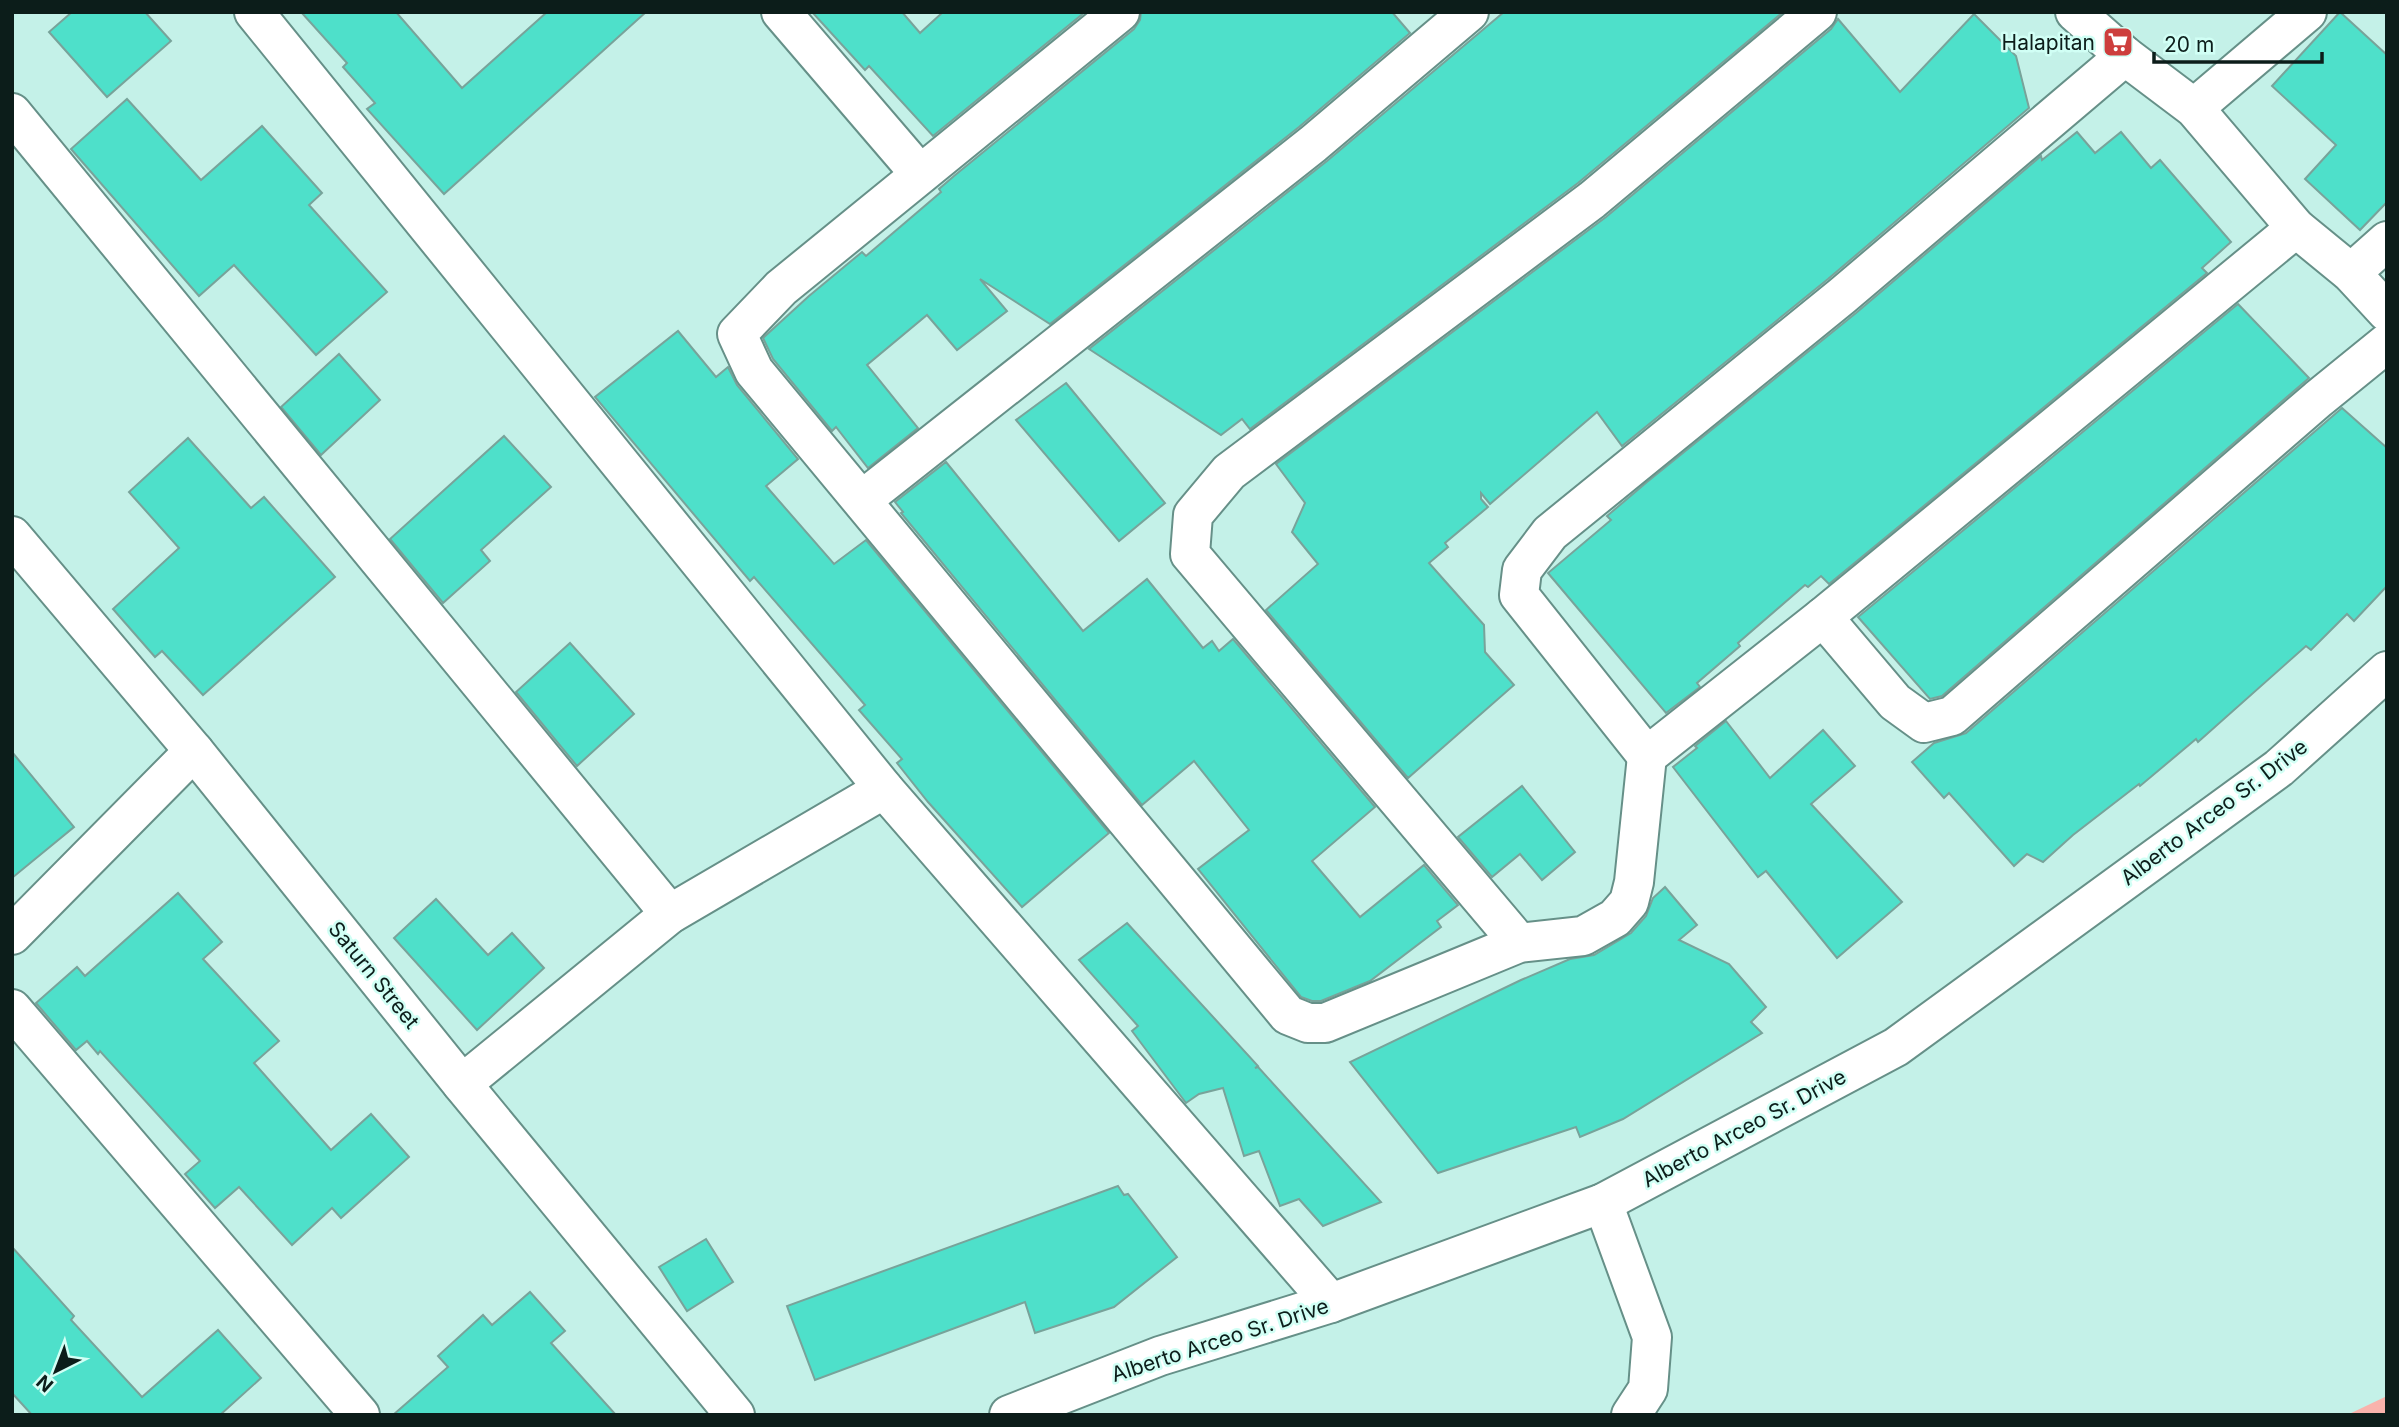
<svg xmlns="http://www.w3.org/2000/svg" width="2399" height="1427" font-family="Inter,sans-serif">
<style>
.green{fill:#f9b3ac}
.building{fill:#4ee0ca;stroke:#78a39a;stroke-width:2}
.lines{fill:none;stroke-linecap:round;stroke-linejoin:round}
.minor-casing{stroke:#669088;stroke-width:42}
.minor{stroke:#fff;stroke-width:38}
.labels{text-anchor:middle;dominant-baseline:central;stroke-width:5;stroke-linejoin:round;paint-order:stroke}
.poi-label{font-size:21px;fill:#0c1d1a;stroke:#d1fff5;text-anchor:end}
.street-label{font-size:21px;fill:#0c1d1a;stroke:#d1fff5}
</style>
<rect width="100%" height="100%" fill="#c4f1e8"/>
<path class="green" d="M2387 1396V1415H2347Z"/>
<g class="building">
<path d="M72 12H145L171 41 107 97 49 32Z"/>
<path d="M301 12H396L462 88 547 12H646L444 194 367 109 375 103 343 67 347 63Z"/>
<path d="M812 12H902L920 33 943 12H1085L933 136 869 66 865 70Z"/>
<path d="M1141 12H1392L1410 33 1299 127 1050 324 980 279 1007 311 957 350 927 315 867 365 918 428 868 468 836 427 832 431 773 359 763 338 809 296 862 252 866 256 941 192 939 189 954 176 1134 29 1140 20Z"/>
<path d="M1504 12H1783L1578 183 1250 429 1242 419 1221 435 1089 349 1327 161Z"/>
<path d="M2340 12 2387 55V202L2360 230 2305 179 2336 145 2272 86Z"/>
<path d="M1974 14 2016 56 2029 108 1828 279 1622 446 1597 412 1490 504 1481 493V499L1488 507 1445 543 1448 547 1429 563 1484 625 1485 652 1514 685 1408 778 1266 610 1318 564 1292 532 1305 503 1276 464 1606 217 1831 29 1838 19 1900 92Z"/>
<path d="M127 99 201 180 262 126 322 193 309 205 387 292 316 355 234 265 199 296 71 149Z"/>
<path d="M2077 132 2095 153 2121 132 2151 168 2160 160 2231 242 2202 268 2207 273 1829 584 1821 576 1808 587 1805 585 1738 643 1740 646 1697 683 1700 687 1666 713 1548 573 1611 520 1607 516 1647 482 1856 313 2041 156 2042 160Z"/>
<path d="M2238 304 2309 378 1942 696 1930 699 1858 617Z"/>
<path d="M678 331 716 377 728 367 737 385 798 459 766 486 834 564 866 540 1109 833 1022 907 928 802 897 763 902 759 859 710 865 705 754 577 750 581 595 397Z"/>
<path d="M339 354 380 400 321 455 281 407Z"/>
<path d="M1066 383 1165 503 1119 541 1016 420Z"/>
<path d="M2342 408 2387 448V586L2354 621 2347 614 2311 650 2306 646 2198 742 2196 739 2140 786 2139 784 2073 835 2043 862 2027 854 2014 866 1949 793 1944 798 1912 762 1934 743 1966 733Z"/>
<path d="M504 436 551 487 481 550 490 561 443 603 390 539Z"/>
<path d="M188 438 251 508 264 497 335 577 203 695 162 651 155 657 113 609 179 548 129 492Z"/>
<path d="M946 462 1083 631 1147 579 1203 648 1212 641 1219 651 1233 639 1375 807 1312 861 1360 917 1424 865 1458 905 1437 921 1441 927 1370 981 1321 1001H1312L1301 997 1198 869 1249 830 1194 761 1142 805 901 513 903 512 895 502Z"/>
<path d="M570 643 634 714 577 766 516 692Z"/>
<path d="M1726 721 1770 778 1823 730 1855 766 1811 804 1902 902 1837 958 1766 871 1758 877 1673 767 1697 748 1695 746Z"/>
<path d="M12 752 74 827 12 878Z"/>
<path d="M1522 786 1575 852 1542 880 1520 854 1492 877 1458 837Z"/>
<path d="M1665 887 1697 925 1679 940 1729 964 1741 978 1766 1007 1751 1022 1762 1033 1623 1119 1580 1137 1576 1127 1438 1173 1350 1062 1521 980 1570 959 1594 955 1631 933 1646 916 1653 898Z"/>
<path d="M178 893 222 942 203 959 279 1041 254 1063 331 1150 371 1114 409 1157 341 1218 332 1208 292 1245 239 1187 215 1208 185 1174 200 1161 100 1051 98 1054 87 1041 76 1050 36 1003 77 967 85 976Z"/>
<path d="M436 899 488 955 512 933 544 968 477 1030 394 938Z"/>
<path d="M1127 923 1258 1066 1255 1068 1258 1067 1381 1202 1323 1226 1299 1199 1280 1206 1259 1151 1244 1156 1223 1088 1199 1094 1186 1103 1132 1031 1138 1026 1079 960Z"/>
<path d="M1118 1186 1124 1195 1128 1194 1177 1257 1114 1307 1035 1333 1025 1302 815 1380 787 1306Z"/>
<path d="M706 1239 733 1282 687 1311 659 1267Z"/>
<path d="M12 1247 74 1316 71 1320 142 1397 218 1330 261 1378 220 1415H32L12 1393Z"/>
<path d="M530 1292 565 1331 551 1343 616 1415H393L448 1367 438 1356 483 1315 492 1325Z"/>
</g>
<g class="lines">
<g class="minor-casing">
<g id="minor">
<path d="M254 12 884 789 1331 1303"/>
<path d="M781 12 920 174"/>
<path d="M1120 12 781 288 737 334 754 371 1288 1015 1308 1023H1325L1519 943 1583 936 1615 918 1629 902 1634 882 1647 756 1823 617 1895 702 1924 723 1952 716 2318 399 2387 343"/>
<path d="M2075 12 2125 56 2194 108 2296 228 2351 273 2387 312"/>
<path d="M2194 108 2307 12"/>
<path d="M12 113 670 914"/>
<path d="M2351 273 2387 241"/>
<path d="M862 500 1313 144 1469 12"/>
<path d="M12 536 194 751 462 1084 735 1415"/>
<path d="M1823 617 2296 228"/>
<path d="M1647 756 1519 595 1522 570 1550 533 1842 296 2125 56"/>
<path d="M12 935 194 751"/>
<path d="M1519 943 1190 554 1193 515 1229 472 1592 200 1817 12"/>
<path d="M12 1009 360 1415"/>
<path d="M462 1084 670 914 884 789"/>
<path d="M1603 1203 1652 1337 1648 1389 1631 1415"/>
<path d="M1009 1415 1160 1356 1331 1303 1603 1203 1896 1047 2279 768 2387 671"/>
</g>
</g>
<use href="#minor" class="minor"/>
</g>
<defs>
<g id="supermarket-square" transform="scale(1.575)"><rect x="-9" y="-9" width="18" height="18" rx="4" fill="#cd3e3d" stroke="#d1fff5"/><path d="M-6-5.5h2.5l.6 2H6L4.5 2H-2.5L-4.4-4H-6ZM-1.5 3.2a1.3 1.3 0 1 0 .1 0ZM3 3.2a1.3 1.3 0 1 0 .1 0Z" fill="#fff"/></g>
</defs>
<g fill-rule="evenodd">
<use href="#supermarket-square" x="2118" y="42"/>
</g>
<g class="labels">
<g class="poi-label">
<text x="2095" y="42">Halapitan</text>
</g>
<g class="street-label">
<text transform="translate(2214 812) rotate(-37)">Alberto Arceo Sr. Drive</text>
<text transform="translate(374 975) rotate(51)">Saturn Street</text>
<text transform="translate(1744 1128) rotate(-28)">Alberto Arceo Sr. Drive</text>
<text transform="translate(1220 1340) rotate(-18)">Alberto Arceo Sr. Drive</text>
</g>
</g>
<rect width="2399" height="1427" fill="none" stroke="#0c1d1a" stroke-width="28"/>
<g transform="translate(56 1371) rotate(222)" stroke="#d1fff5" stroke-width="5" paint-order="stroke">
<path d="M0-5L12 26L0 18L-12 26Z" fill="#0c1d1a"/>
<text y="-10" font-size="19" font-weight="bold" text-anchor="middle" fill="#0c1d1a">N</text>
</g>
<path d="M2154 52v10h168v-10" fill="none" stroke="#0c1d1a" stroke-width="3.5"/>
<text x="2164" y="52" font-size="21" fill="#0c1d1a" stroke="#d1fff5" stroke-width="5" paint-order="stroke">20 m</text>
</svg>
